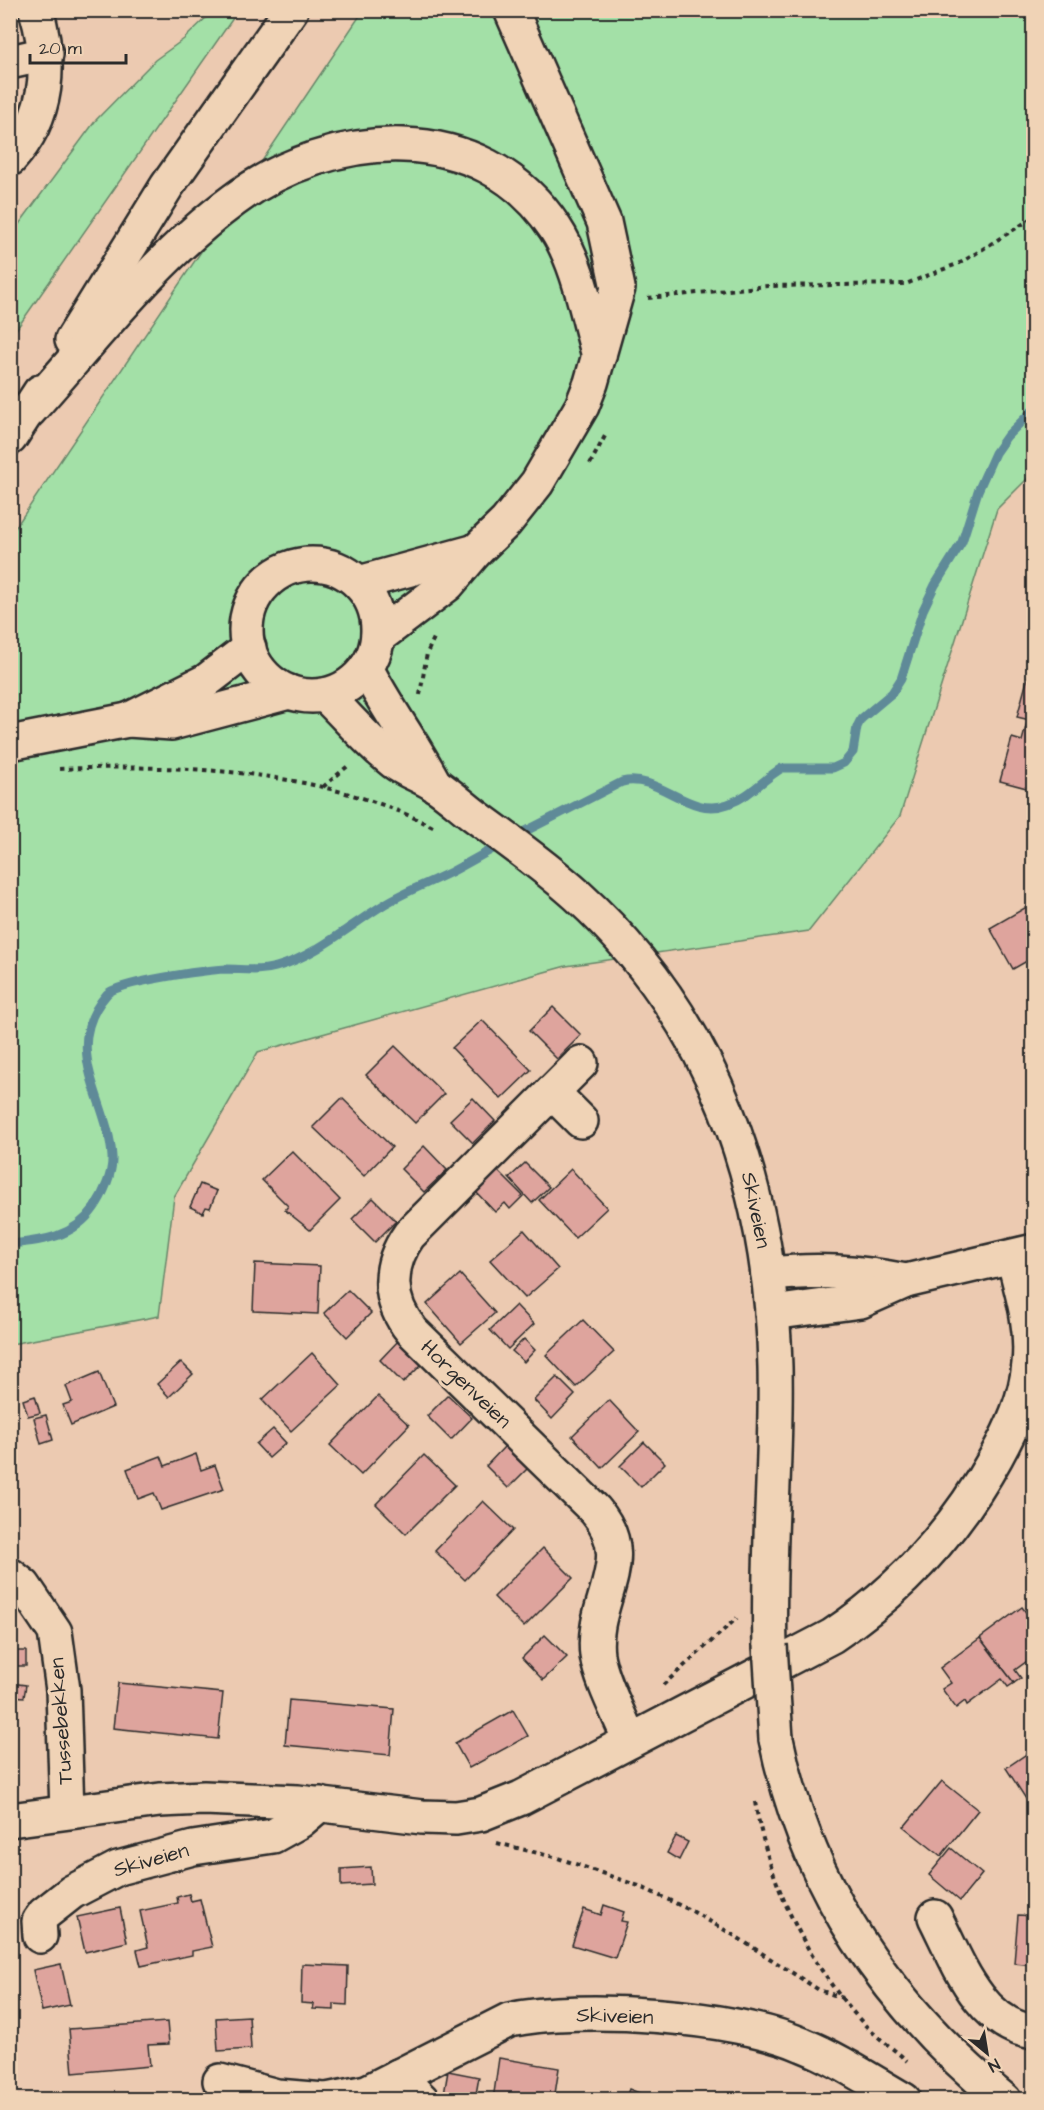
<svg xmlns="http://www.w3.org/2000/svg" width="1044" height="2110" font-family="'Architects Daughter',sans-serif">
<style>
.green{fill:#a3e0a7;stroke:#678669;stroke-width:1.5}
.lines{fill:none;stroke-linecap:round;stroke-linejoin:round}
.stream{stroke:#5e8a98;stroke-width:9}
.building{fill:#dea49d;stroke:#2b2b2b;stroke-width:1.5}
.minor-casing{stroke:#2b2b2b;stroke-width:38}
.major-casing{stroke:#2b2b2b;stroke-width:38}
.path{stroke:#2b2b2b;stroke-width:4;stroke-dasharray:4.5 4.5;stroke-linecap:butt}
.minor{stroke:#f0d3b6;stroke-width:33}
.major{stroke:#f0d3b6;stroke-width:33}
.major-bridge-casing{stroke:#2b2b2b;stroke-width:38;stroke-linecap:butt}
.major-bridge{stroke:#f0d3b6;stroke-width:33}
.labels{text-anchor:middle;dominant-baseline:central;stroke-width:6;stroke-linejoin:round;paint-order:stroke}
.street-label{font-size:21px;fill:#2b2b2b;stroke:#f0d3b6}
</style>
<rect width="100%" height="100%" fill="#eccab1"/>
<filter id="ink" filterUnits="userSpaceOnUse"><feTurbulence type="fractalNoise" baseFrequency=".0167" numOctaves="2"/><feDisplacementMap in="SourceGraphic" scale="12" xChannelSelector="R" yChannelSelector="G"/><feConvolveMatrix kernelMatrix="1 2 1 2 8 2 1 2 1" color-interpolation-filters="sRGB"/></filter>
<g filter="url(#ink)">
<g class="green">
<path d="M213 11H238L11 337V235L96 120 155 60 184 39Z"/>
<path d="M363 11H1033V473L997 509 900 816 809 931 566 966 258 1052 174 1197 159 1316 11 1344V534Z"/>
</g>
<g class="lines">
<g class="stream">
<path d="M514 837 622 782C660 773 688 819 728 804 751 796 763 779 782 768H833L844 763 853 752 857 727 861 719 892 693 901 679 923 610 935 585 962 542 978 491 995 453 1007 436 1034 409"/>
<path d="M10 1244C43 1241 74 1237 94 1208 103 1195 113 1173 112 1157 109 1100 59 1049 107 994 118 982 206 970 226 969 242 969 260 972 276 967 316 956 350 925 385 904 406 891 429 883 451 872 468 863 485 853 502 844"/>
</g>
</g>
<g class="building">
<path d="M1029 673 1034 675V721L1017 717Z"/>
<path d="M1027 723 1034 725V790L1000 781 1012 738 1022 741Z"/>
<path d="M1030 905 1034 911V957L1013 969 990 928Z"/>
<path d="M553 1007 581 1035 557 1059 529 1031Z"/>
<path d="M482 1020 531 1070 501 1099 452 1048Z"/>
<path d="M395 1046 444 1094 415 1123 366 1075Z"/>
<path d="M342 1098 392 1147 364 1176 313 1127Z"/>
<path d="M473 1098 495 1121 473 1143 450 1120Z"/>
<path d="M424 1146 447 1170 424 1192 401 1169Z"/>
<path d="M292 1151 340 1200 310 1230 285 1210 288 1206 262 1180Z"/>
<path d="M525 1163 549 1187 532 1203 509 1178Z"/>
<path d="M571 1169 607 1208 575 1238 539 1200Z"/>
<path d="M498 1171 523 1196 510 1209 505 1203 495 1212 476 1192 493 1172Z"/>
<path d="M200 1184 217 1191 210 1208 206 1207 203 1213 190 1207Z"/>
<path d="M373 1198 396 1221 375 1242 352 1219Z"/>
<path d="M524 1230 558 1269 525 1298 490 1260Z"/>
<path d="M255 1263 320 1266 318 1314 253 1311Z"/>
<path d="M460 1274 495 1313 461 1343 427 1304Z"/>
<path d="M348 1290 371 1313 347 1337 324 1313Z"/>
<path d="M516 1305 534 1324 508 1349 490 1330Z"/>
<path d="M583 1320 614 1352 576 1387 546 1355Z"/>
<path d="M524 1339 535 1350 524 1362 512 1351Z"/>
<path d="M399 1340 423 1363 403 1383 380 1360Z"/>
<path d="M312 1353 341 1385 291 1431 262 1400Z"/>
<path d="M181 1362 193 1374 169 1397 157 1384Z"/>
<path d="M99 1372 113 1407 71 1425 63 1405 72 1402 66 1386Z"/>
<path d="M557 1377 575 1395 552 1419 534 1400Z"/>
<path d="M448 1395 472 1418 451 1440 427 1416Z"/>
<path d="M35 1396 40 1413 28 1416 23 1400Z"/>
<path d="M378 1396 409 1425 361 1475 330 1445Z"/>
<path d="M609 1400 639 1432 602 1468 572 1436Z"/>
<path d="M46 1415 53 1440 41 1444 34 1418Z"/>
<path d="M273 1429 286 1443 269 1458 256 1444Z"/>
<path d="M644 1442 665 1463 641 1487 620 1466Z"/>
<path d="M505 1446 528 1468 508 1488 486 1466Z"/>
<path d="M196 1454 201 1470 215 1465 224 1489 161 1510 154 1493 138 1499 127 1469 161 1456 165 1466Z"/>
<path d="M424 1455 455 1485 406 1534 376 1504Z"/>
<path d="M483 1501 513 1530 465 1580 435 1551Z"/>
<path d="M543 1548 573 1578 524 1627 494 1597Z"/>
<path d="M1022 1607 1034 1623V1656L1015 1670 1021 1678 1014 1683 980 1638Z"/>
<path d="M545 1635 567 1657 543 1680 522 1658Z"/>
<path d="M980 1638 1014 1683 1008 1687 1002 1679 967 1705 965 1701 956 1708 942 1689 951 1683 940 1668Z"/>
<rect x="17" y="1651" width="9" height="15"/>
<path d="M10 1683 26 1685 24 1697 12 1696 10 1706Z"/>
<path d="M118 1683 223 1693 218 1739 113 1728Z"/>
<path d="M289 1700 394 1709 390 1755 285 1745Z"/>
<path d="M513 1710 528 1736 469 1768 455 1743Z"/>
<path d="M1034 1749V1794L1026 1799 1006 1768Z"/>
<path d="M942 1781 978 1810 941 1856 904 1827Z"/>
<path d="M676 1836 688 1842 679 1860 667 1853Z"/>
<path d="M951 1848 982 1874 960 1901 929 1875Z"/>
<path d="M371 1867 372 1884 341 1886V1869Z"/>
<path d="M189 1894 191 1901 200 1899 212 1947 192 1951V1955L141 1966 137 1950 148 1947 140 1911 178 1903 177 1897Z"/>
<path d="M604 1905 624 1912 621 1921 627 1922 615 1958 572 1945 584 1909 601 1915Z"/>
<path d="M120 1908 127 1942 85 1952 77 1917Z"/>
<path d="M1018 1915 1034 1916V1965L1014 1963Z"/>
<path d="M61 1964 70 2005 42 2011 33 1970Z"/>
<path d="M302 1964 348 1966 347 2005 334 2004V2010L313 2009 314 2004 301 2003Z"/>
<path d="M249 2016 251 2049 218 2051 216 2018Z"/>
<path d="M167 2022 169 2044 148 2045 150 2066 73 2073 69 2029Z"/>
<path d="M499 2058 559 2068 554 2100H493Z"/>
<path d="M448 2071 479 2077 475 2100H443Z"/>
<path d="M629 2089 657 2100H625Z"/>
</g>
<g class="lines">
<g class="minor-casing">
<g id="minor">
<path d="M10 62 46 54"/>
<path d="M10 159C49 117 52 63 36 10"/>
<path d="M581 1063 409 1235C387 1266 387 1301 412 1331L595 1510C639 1560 590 1600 597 1655 601 1681 620 1716 630 1741"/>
<path d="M552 1092 581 1121"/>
<path d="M768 1274C818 1269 857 1271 906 1281"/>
<path d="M772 1313 861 1301 906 1281 1034 1251"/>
<path d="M10 1575 24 1586 55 1632 63 1690 67 1811"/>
<path d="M10 1820 160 1800 204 1798 298 1802 422 1817 456 1818 481 1814 521 1798 832 1636C901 1590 955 1531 996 1457 1012 1428 1026 1398 1029 1364 1033 1327 1022 1292 1013 1257"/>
<path d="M935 1917C957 1960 979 2025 1034 2032"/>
<path d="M40 1936 39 1921 44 1914 72 1892 118 1868 193 1848 273 1836 300 1821 320 1804"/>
<path d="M398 2076 422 2100"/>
<path d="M220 2081 277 2096 324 2100"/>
<path d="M327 2100 367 2092 509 2020C582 2005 734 2015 803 2045 838 2059 871 2081 904 2100"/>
</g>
</g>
<g class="major-casing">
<g id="major">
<path d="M72 340 167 186 291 10"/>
<path d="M29 411C94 339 155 258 234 200 332 128 481 116 555 228 579 264 587 315 599 356"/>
<path d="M10 438 40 392"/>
<circle cx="312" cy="630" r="66"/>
<path d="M359 583 476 551"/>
<path d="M378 637 448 584 476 551 506 522 537 483 582 406 591 383 618 288 604 222 511 10"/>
<path d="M366 668C387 709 414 744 435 785"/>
<path d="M325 695C348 717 369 743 394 762 406 771 421 776 434 784 448 793 461 805 474 815 509 841 545 866 577 895 714 1019 771 1186 775 1367 777 1460 767 1552 770 1645"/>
<path d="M128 720 206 681 249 648"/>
<path d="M10 743 128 720 172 723 289 692"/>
<path d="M776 1739C806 1886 888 2006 1004 2100"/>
</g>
</g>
<g class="path">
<path d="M648 298 768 286 906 284 962 262 1034 217"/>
<path d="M590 464 605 436"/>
<path d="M420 695 427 653 434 638"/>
<path d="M59 769C183 764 321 769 433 827"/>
<path d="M323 787 349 765"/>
<path d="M663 1685 737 1618"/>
<path d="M755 1802C769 1883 806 1961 862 2022 875 2036 893 2048 907 2061"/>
<path d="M497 1843 558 1858 639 1886 692 1911 735 1936 819 1990 843 1998"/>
</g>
<use href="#minor" class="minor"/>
<use href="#major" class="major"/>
<g class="major-bridge-casing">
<path id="major-bridge" d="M770 1645 776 1739"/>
</g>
<use href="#major-bridge" class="major-bridge"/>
</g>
</g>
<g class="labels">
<g class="street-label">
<text transform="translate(756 1210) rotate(78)">Skiveien</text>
<text transform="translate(466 1384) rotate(44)">Horgenveien</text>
<text transform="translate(61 1721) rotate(-94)">Tussebekken</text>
<text transform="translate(151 1860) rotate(-16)">Skiveien</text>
<text transform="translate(615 2016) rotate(2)">Skiveien</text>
</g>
</g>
<rect width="1044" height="2110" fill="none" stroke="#f0d3b6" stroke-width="36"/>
<rect x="18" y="18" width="1008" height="2074" fill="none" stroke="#2b2b2b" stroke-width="2" filter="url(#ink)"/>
<g transform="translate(987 2053) rotate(150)" stroke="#f0d3b6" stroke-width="4.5" paint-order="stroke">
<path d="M0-4.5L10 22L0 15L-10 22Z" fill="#2b2b2b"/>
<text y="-9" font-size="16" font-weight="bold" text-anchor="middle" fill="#2b2b2b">N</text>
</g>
<path d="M30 54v9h96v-9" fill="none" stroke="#2b2b2b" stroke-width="3"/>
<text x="39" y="54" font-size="18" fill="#2b2b2b" stroke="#f0d3b6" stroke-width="4.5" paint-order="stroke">20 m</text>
</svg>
